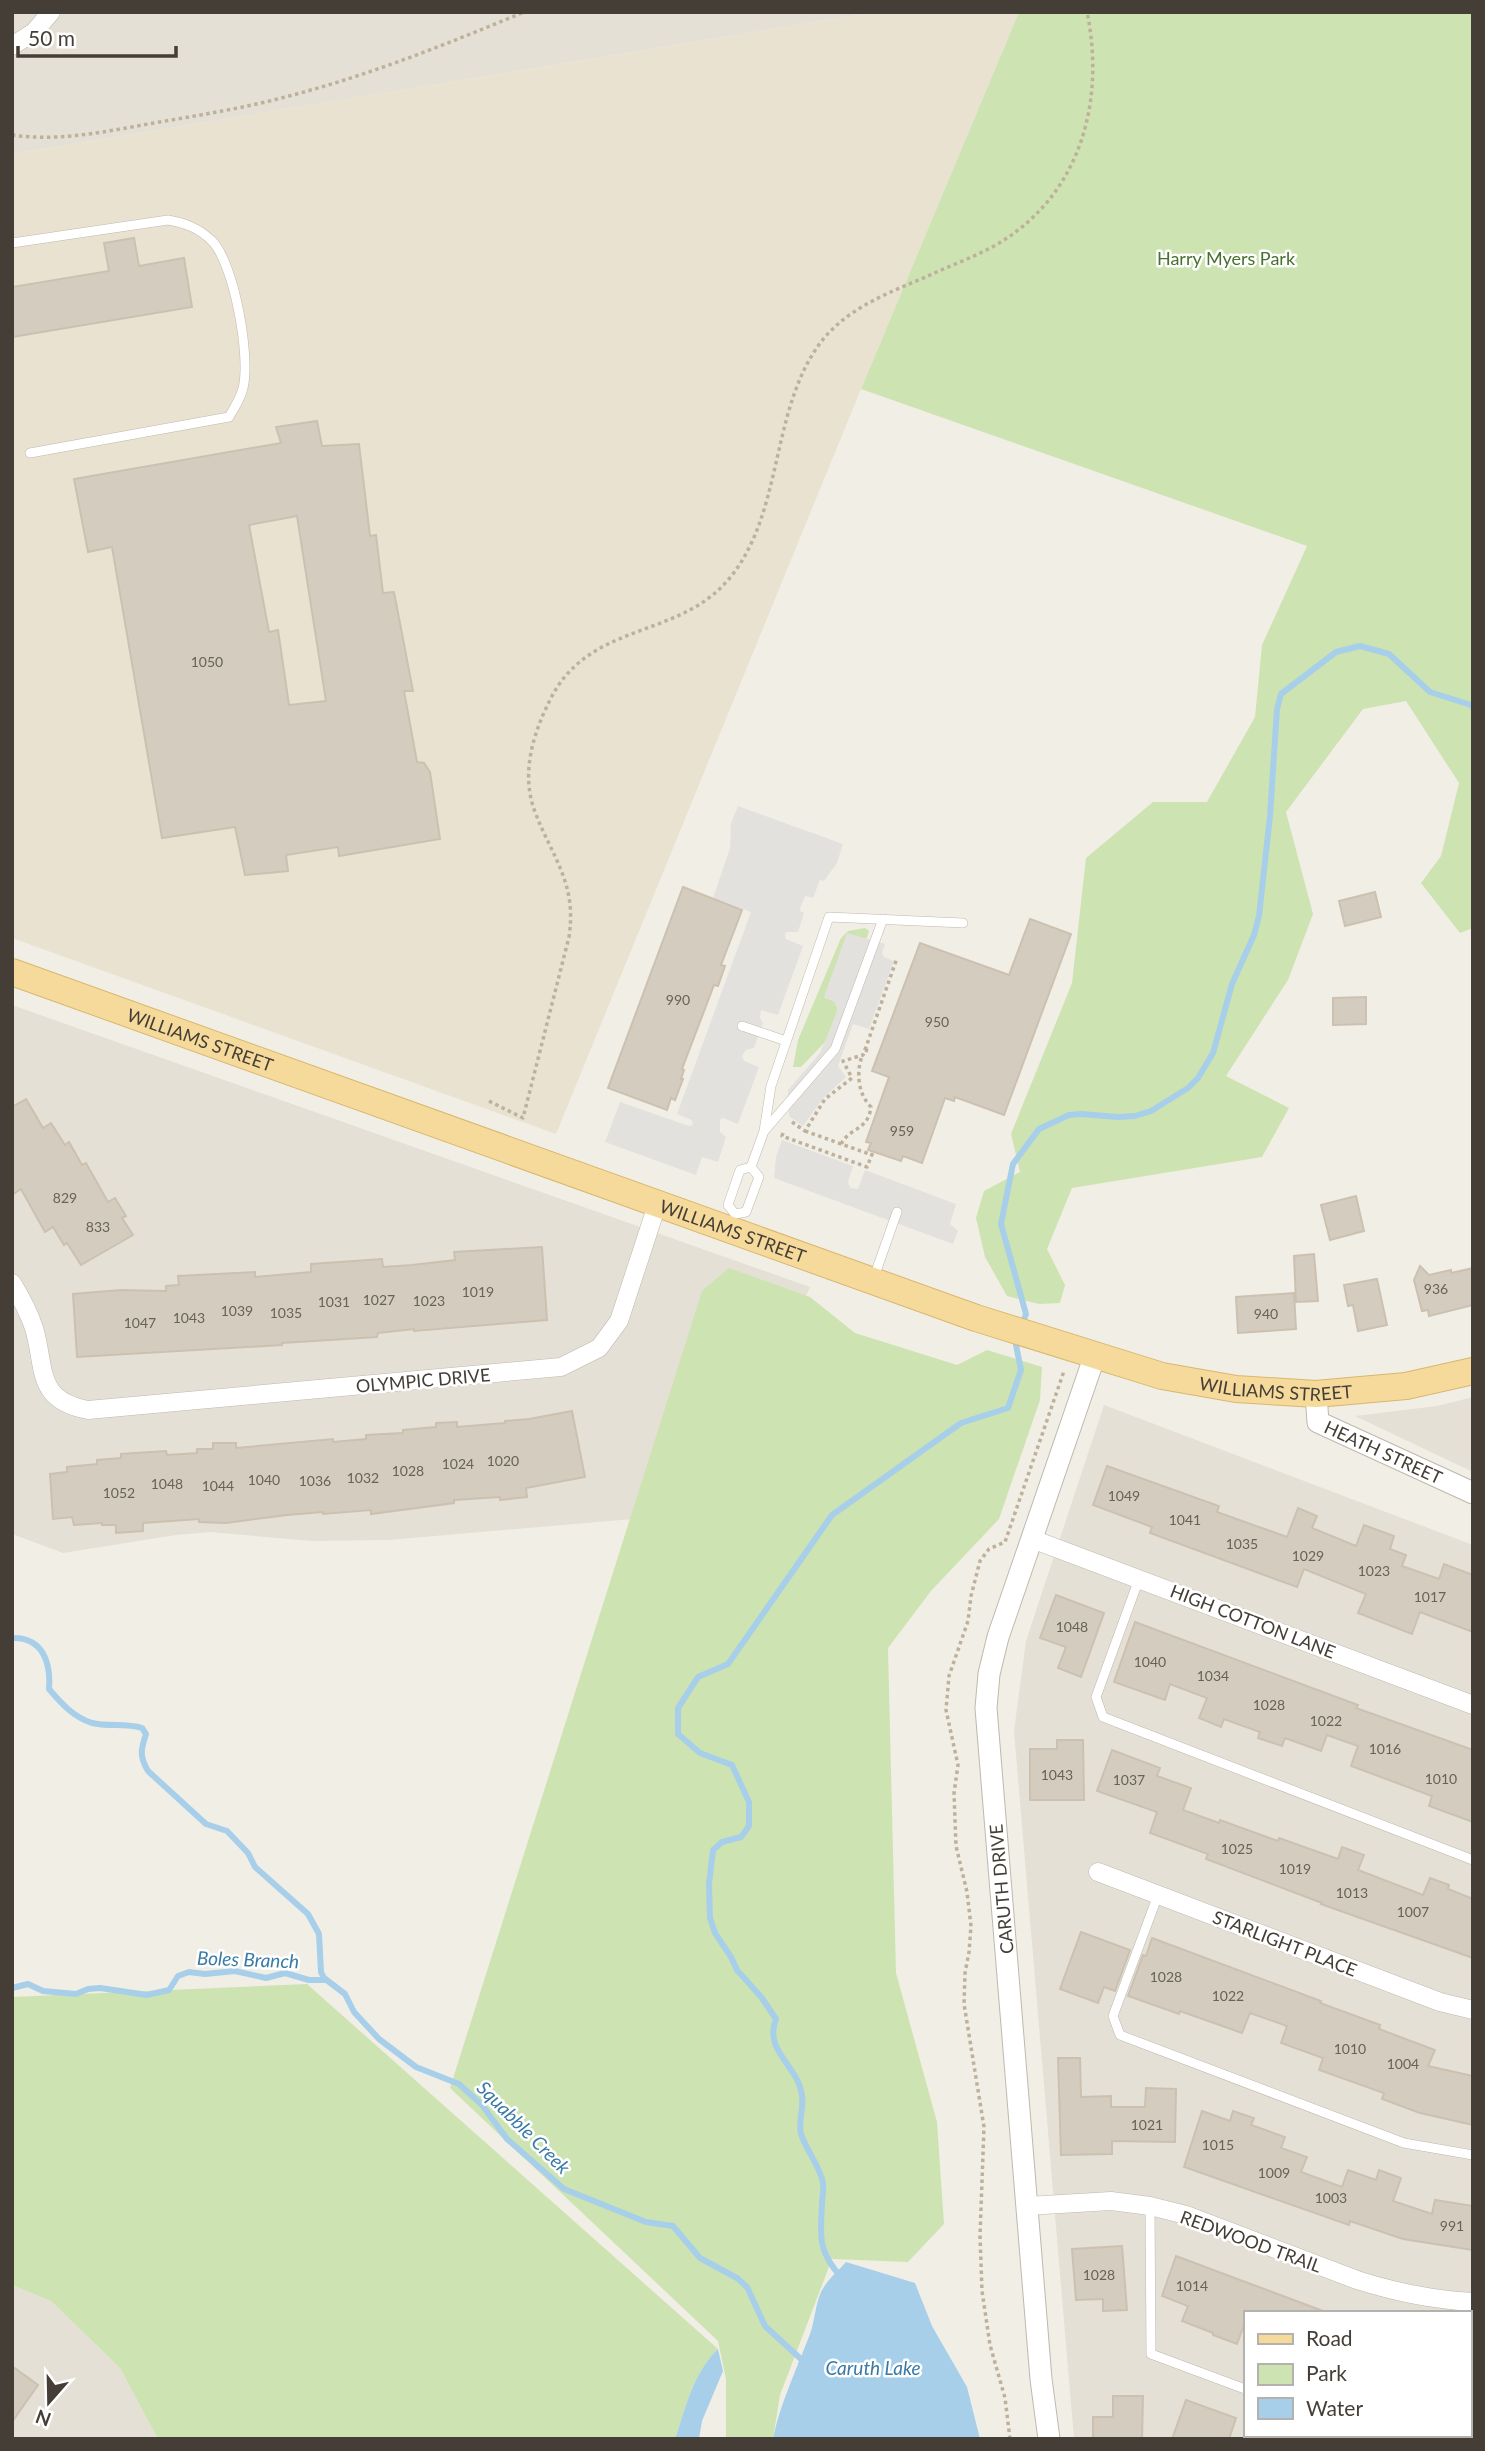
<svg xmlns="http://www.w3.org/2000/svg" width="1485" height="2451" font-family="Lato,sans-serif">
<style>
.residential{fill:#e5e0d5;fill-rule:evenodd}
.education{fill:#e9e2d1}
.green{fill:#cee3b2}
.parking{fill:#e3e1de}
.water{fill:#a7cfea}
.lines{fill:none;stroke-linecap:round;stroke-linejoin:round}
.stream{stroke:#a7cfea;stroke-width:6}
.building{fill:#d5ccc0;stroke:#ccc1b0;stroke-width:2;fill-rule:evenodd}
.service-casing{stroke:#bfb8ad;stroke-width:10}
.minor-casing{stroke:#bfb8ad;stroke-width:19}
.tertiary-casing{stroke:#bfb8ad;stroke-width:23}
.primary-casing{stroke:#d9b76d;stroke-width:28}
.path{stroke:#bdb19c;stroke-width:3.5;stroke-dasharray:3.5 3.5;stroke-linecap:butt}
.service{stroke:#fff;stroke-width:9}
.minor{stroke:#fff;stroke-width:18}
.tertiary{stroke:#fff;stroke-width:21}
.primary{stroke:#f5da9b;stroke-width:26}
.labels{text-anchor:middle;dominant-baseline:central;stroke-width:5;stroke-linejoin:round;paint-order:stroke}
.number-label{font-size:14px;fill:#686258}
.park-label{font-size:18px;fill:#48702e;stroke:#fff}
.street-label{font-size:18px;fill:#443e36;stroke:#fff}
.water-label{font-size:19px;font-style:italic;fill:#397aa6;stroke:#fff}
</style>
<rect width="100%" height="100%" fill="#f1eee6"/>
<g class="residential">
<path d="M12 12H876L12 154Z"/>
<path d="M12 1005 810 1287 763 1392 934 1493 389 1540 311 1541 210 1532 176 1535 63 1553 12 1534Z"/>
<path d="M1473 1397V1472L1355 1416 1437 1406Z"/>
<path d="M1104 1405 1473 1545V2439H1074L1014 1731 1026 1641ZM1245 2313H1469V2435H1245Z"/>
<path d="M12 2285 51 2301 120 2368 158 2439H12Z"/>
</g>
<path class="education" d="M876 12H1019L861 389 556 1134 12 938V154Z"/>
<g class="green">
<path d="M1019 12H1473V928L1460 933 1421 883 1441 856 1459 783 1406 701 1363 709 1286 812 1313 914 1288 980 1226 1076 1289 1108 1262 1157 1072 1188 1047 1249 1065 1285 1060 1303 1039 1304 1007 1296 985 1257 976 1218 984 1191 1020 1172 1011 1134 1072 983 1086 858 1153 802H1207L1255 717 1262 645 1307 546 861 389Z"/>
<path d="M865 928 869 931 867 938 864 939 847 934 825 998 834 1001 838 1009 826 1041 801 1067H793L798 1040 841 938 848 931Z"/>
<path d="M729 1268 810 1297 855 1333 957 1365 987 1350 1042 1367 1040 1400 999 1519 931 1591 888 1648 896 1973 937 2122 944 2224 908 2262 832 2259 780 2395 773 2439H726V2379L718 2341 450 2088 702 1291Z"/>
<path d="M307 1984 718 2349C693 2373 686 2407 675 2439H158L120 2368 51 2301 12 2285V1997Z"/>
</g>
<g class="parking">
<path d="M738 806 843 844 837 863 824 881 820 880 813 898 805 896 800 909V911L804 913 798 932H787L785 934 786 939 803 946 778 1015 761 1010 760 1018 763 1023 754 1048 746 1050 742 1056 744 1061 759 1067 738 1124 723 1118 720 1120V1132L726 1137 718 1162 702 1157 696 1175 605 1142 620 1102 689 1126 693 1125 692 1120 677 1114 751 912 713 898 730 848 731 823Z"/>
<path d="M847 933 885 944 882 953 884 957 894 961 869 1029 853 1024 838 1066 846 1077 824 1097 803 1126 789 1116 788 1090 820 1053 838 1010 834 1001 824 997Z"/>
<path d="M782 1140 853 1166 848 1182 850 1188 858 1189 865 1170 956 1204 950 1224 958 1231 953 1244 774 1178 776 1157Z"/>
</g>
<g class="water">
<path d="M846 2262 915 2283 932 2326 967 2387 980 2439H773C780 2403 797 2369 810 2334 815 2320 815 2306 821 2292 827 2280 837 2272 846 2262Z"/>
<path d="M718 2349 723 2371 702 2421 699 2439H675C686 2407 693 2373 718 2349Z"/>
</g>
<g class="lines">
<g class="stream">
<path d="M1022 1325 1026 1314 1001 1224 1013 1164 1039 1129 1069 1115 1081 1114 1118 1117 1135 1116 1151 1111 1188 1088 1198 1078 1213 1053 1232 984 1254 935 1259 916 1270 816 1277 709 1281 694 1336 652 1360 646 1389 654 1430 692 1471 705 1473 708"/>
<path d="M12 1638C43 1637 51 1663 49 1689 61 1703 73 1717 92 1723 108 1727 126 1723 142 1728L146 1734C141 1749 139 1756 148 1771L206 1824 227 1831 248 1853 255 1867 308 1914 319 1934 321 1972 324 1978 345 1994 354 2012 379 2039 416 2067 459 2084 482 2105 507 2139 564 2189 646 2222 673 2226 700 2258 737 2278 747 2287 765 2326 802 2360 801 2365"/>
<path d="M12 1988 28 1984 43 1991 76 1994 88 1989 100 1988 147 1995 169 1990 178 1976 189 1972 205 1974 235 1971 266 1978 285 1973 309 1980H326"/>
<path d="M842 2278C818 2252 820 2237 822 2204 822 2198 824 2189 823 2183 820 2166 806 2150 801 2134 798 2121 804 2109 802 2096 799 2066 763 2051 776 2019L762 1998 737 1970 731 1957 715 1933 710 1918 709 1884 713 1850 722 1842 741 1837 749 1826V1802L732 1765 700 1753 678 1734V1708L698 1677 728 1664 832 1515 961 1423 1008 1408 1021 1370 1016 1345 1018 1339"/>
</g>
</g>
<g class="building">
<path d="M134 238 139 266 184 258 192 307 12 337V287L109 271 104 243Z"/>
<path d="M317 421 322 446 359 444 370 536 376 535 383 593 394 592 413 691H404L417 762 424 763 430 772 440 839 339 856 338 847 286 855 288 871 245 875 235 827 162 838 112 547 88 552 74 479 281 443 276 427ZM297 516 326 701 289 705 278 630 269 632 249 525Z"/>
<path d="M683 887 742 910 721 965 725 966 718 986 714 985 682 1069 684 1070 681 1079H683L675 1100 671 1098 667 1110 608 1088Z"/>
<path d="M1375 892 1381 917 1345 926 1339 901Z"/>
<path d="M1030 919 1071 934 1004 1115 955 1097 954 1101 945 1098 922 1163 903 1156 901 1161 868 1150 871 1143 866 1142 889 1077 872 1071 920 943 1009 975Z"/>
<path d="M1366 997V1024L1333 1025V998Z"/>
<path d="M26 1099 43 1128 51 1123 65 1145 69 1142 82 1165 86 1163 108 1202 115 1198 126 1216 122 1218 133 1235 81 1265 67 1243 64 1245 53 1227 45 1232 21 1189 12 1195V1107Z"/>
<path d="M1356 1196 1364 1231 1330 1240 1321 1205Z"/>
<path d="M542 1247 547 1320 414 1331V1329L378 1333 377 1337 282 1343V1345L77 1357 73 1294 121 1290 166 1291V1286L179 1285 178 1276 255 1272V1277L311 1272V1264L382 1259 383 1267 412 1265 455 1260 454 1252Z"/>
<path d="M1314 1254 1318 1301 1296 1302 1294 1256Z"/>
<path d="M1420 1266 1429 1275 1451 1270V1273L1473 1268V1305L1429 1316 1428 1310 1422 1311 1414 1280Z"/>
<path d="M1377 1279 1387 1325 1358 1331 1353 1305 1348 1306 1344 1285Z"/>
<path d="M1294 1293 1296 1329 1238 1333 1236 1297Z"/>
<path d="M572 1411 585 1477 526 1488 527 1497 500 1500V1497L454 1500V1503L371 1514V1510L323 1514V1512L287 1515 226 1523 199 1522V1519L143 1523V1531L116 1533V1525H102V1523L74 1525 72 1517 53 1519 50 1474 67 1472V1467L97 1464V1460L121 1458V1454L166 1451 167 1455 197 1453V1449H213V1443H236V1448L333 1439V1442L366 1439V1435L403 1433V1430L436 1427V1423L457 1422V1427L505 1423V1421L529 1419Z"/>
<path d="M1107 1466 1219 1506 1217 1512 1287 1537 1298 1508 1317 1516 1312 1528 1356 1546 1364 1525 1394 1536 1390 1549 1406 1555 1402 1566 1439 1579 1444 1564 1473 1575V1632L1420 1612 1412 1634 1358 1613 1366 1594 1304 1569 1297 1587 1150 1533 1152 1527 1093 1505Z"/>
<path d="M1056 1595 1104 1613 1081 1677 1058 1668 1066 1647 1040 1638Z"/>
<path d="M1135 1622 1358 1705 1356 1708 1473 1750V1822L1429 1806 1432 1796 1351 1766 1358 1746 1327 1735 1321 1751 1285 1738 1282 1746 1258 1738 1260 1732 1224 1719 1221 1727 1199 1718 1207 1698 1170 1684 1165 1700 1114 1682Z"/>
<path d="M1057 1740H1083L1084 1800H1030V1749H1057Z"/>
<path d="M1112 1750 1160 1768 1157 1776 1191 1788 1183 1810 1219 1823 1220 1820 1278 1841 1279 1838 1338 1859 1342 1847 1364 1855 1358 1870 1423 1895 1430 1878 1449 1885 1448 1889 1473 1899V1958L1321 1904 1322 1903 1206 1859 1208 1854 1150 1833 1157 1812 1097 1791Z"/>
<path d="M1081 1932 1130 1950 1115 1991 1104 1987 1098 2003 1060 1989Z"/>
<path d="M1152 1938 1321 2001 1320 2003 1380 2025 1379 2029 1435 2050 1428 2066 1473 2076V2125L1420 2113 1382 2099 1384 2093 1319 2070 1323 2058 1281 2043 1287 2026 1250 2013 1242 2033 1180 2011 1179 2014 1128 1996 1143 1955 1146 1956Z"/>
<path d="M1058 2058H1080L1081 2097 1111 2096V2107H1145L1146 2088 1176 2089 1175 2142 1112 2141V2154L1061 2155Z"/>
<path d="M1202 2111 1230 2121 1233 2111 1254 2118 1251 2125 1285 2137 1281 2148 1307 2157 1301 2172 1342 2187 1348 2170 1376 2180 1379 2170 1401 2178 1393 2201 1432 2214 1435 2200 1473 2206V2250L1403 2239 1350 2221 1349 2225 1184 2167Z"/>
<path d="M1122 2246 1127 2310 1103 2311V2299L1076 2300 1072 2249Z"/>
<path d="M1176 2256 1323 2311V2313H1245V2322L1237 2344 1213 2335V2333L1182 2321 1188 2306 1162 2296Z"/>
<path d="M12 2366 38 2385 12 2422Z"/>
<path d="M1113 2396H1143L1142 2439H1093V2417H1113Z"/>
<path d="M1186 2400 1236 2418 1229 2439H1172Z"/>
</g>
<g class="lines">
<g class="service-casing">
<g id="service">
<path d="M12 243 168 220C185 223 199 228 212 241 234 263 251 357 243 388 241 398 234 408 229 417L30 453"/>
<path d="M742 1026 786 1041"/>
<path d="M765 1130 835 1049 883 919"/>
<path d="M751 1167 764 1131 771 1086 829 917 963 923"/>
<path d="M751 1167 759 1177 746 1212 735 1214 728 1205 740 1170Z"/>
<path d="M873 1280 897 1212"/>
<path d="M1139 1579 1096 1697 1103 1717 1473 1860"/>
<path d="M1158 1895 1113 2016 1120 2035 1404 2143 1473 2155"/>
<path d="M1150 2206 1151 2354 1245 2389"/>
<path d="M1472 2302 1473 2323"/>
<path d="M1469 2401 1473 2392"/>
<path d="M1367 2435 1376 2439"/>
<path d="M1455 2439 1456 2435"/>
</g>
</g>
<g class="minor-casing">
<g id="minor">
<path d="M12 46 34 32 51 12"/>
<path d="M12 1283C20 1296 29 1313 34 1328 46 1369 35 1400 88 1410L561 1367 599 1348 619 1321 657 1205"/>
<path d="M1032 1539 1473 1705"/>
<path d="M1098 1872 1440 2002 1473 2010"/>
<path d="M1027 2206 1111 2201 1150 2206 1186 2215 1357 2280C1395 2292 1433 2300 1473 2302"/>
</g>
</g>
<g class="tertiary-casing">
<g id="tertiary">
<path id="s1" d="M1316 1394 1318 1422 1473 1493"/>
<path d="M1049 2439 1041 2379 986 1708 989 1674 998 1637 1095 1355"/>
</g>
</g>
<g class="primary-casing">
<g id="primary">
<path id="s2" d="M12 972 976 1318 1162 1376 1236 1389 1316 1394 1406 1386 1473 1371"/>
</g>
</g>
<g class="path">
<path d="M12 135C59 142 108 131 154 123 200 115 245 108 289 96 370 75 447 44 524 12"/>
<path d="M865 1050 897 958"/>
<path d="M489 1101 523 1118 569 937C577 883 553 859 535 812 521 775 532 736 549 702 587 621 677 640 728 580 783 516 770 414 818 346 844 309 888 293 928 276 953 264 981 255 1004 240 1082 190 1105 99 1087 12"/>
<path d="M792 1122 805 1131 825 1099 852 1078 843 1061 863 1055 865 1050 869 1051"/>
<path d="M805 1131 872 1155"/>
<path d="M783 1133 782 1136 867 1167 873 1152"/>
<path d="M841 1144C850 1127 868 1131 871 1107 858 1094 856 1073 862 1056"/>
<path d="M1010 2439 1005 2398 990 2345 982 2291 980 2236 984 2127 964 2004 965 1973 969 1952 971 1926 967 1892 956 1846 954 1793 958 1765 946 1710 949 1676 968 1621 971 1596 980 1561 989 1549 1005 1542 1064 1371"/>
</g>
<use href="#service" class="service"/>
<use href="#minor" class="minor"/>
<use href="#tertiary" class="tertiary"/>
<use href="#primary" class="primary"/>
</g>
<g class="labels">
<g class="number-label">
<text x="207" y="661">1050</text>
<text x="678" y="999">990</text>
<text x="937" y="1021">950</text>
<text x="902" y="1130">959</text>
<text x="65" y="1197">829</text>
<text x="98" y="1226">833</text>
<text x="1436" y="1288">936</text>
<text x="478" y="1291">1019</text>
<text x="379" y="1299">1027</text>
<text x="429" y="1300">1023</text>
<text x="334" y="1301">1031</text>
<text x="237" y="1310">1039</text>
<text x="286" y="1312">1035</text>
<text x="1266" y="1313">940</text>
<text x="189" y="1317">1043</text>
<text x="140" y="1322">1047</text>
<text x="503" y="1460">1020</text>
<text x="458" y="1463">1024</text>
<text x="408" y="1470">1028</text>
<text x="363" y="1477">1032</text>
<text x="264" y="1479">1040</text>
<text x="315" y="1480">1036</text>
<text x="167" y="1483">1048</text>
<text x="218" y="1485">1044</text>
<text x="119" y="1492">1052</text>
<text x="1124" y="1495">1049</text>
<text x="1185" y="1519">1041</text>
<text x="1242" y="1543">1035</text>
<text x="1308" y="1555">1029</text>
<text x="1374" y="1570">1023</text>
<text x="1430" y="1596">1017</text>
<text x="1072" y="1626">1048</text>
<text x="1150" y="1661">1040</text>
<text x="1213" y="1675">1034</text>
<text x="1269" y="1704">1028</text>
<text x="1326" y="1720">1022</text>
<text x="1385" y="1748">1016</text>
<text x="1057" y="1774">1043</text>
<text x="1441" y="1778">1010</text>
<text x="1129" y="1779">1037</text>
<text x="1237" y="1848">1025</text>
<text x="1295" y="1868">1019</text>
<text x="1352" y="1892">1013</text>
<text x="1413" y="1911">1007</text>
<text x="1166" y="1976">1028</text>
<text x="1228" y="1995">1022</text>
<text x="1350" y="2048">1010</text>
<text x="1403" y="2063">1004</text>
<text x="1147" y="2124">1021</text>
<text x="1218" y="2144">1015</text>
<text x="1274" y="2172">1009</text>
<text x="1331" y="2197">1003</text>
<text x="1452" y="2225">991</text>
<text x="1099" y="2274">1028</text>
<text x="1192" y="2285">1014</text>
</g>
<g class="park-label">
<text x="1226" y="258">Harry Myers Park</text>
</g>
<g class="street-label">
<text stroke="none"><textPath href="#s2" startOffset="200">WILLIAMS STREET</textPath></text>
<text stroke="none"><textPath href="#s2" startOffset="766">WILLIAMS STREET</textPath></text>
<text transform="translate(423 1380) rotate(-5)">OLYMPIC DRIVE</text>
<text stroke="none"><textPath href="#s2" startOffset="1334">WILLIAMS STREET</textPath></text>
<text stroke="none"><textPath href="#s1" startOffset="100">HEATH STREET</textPath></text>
<text transform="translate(1253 1621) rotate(21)">HIGH COTTON LANE</text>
<text transform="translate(1001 1889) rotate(-95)">CARUTH DRIVE</text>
<text transform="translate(1285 1943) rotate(21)">STARLIGHT PLACE</text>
<text transform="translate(1251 2241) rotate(20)">REDWOOD TRAIL</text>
</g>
<g class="water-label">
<text transform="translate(248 1959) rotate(2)">Boles Branch</text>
<text transform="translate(524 2127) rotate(45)">Squabble Creek</text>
<text x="873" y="2367">Caruth Lake</text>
</g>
</g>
<rect width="1485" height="2451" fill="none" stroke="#443e36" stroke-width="28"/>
<rect x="1244" y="2311" width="228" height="126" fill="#ffffff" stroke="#b4b2af" stroke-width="2"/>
<rect x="1258" y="2334" width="35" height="10" fill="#f5da9b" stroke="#b4b2af" stroke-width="2"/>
<text x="1306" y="2346" font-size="21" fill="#443e36">Road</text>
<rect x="1258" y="2364" width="35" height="21" fill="#cee3b2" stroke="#b4b2af" stroke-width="2"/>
<text x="1306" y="2381" font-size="21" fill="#443e36">Park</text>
<rect x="1258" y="2398" width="35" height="21" fill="#a7cfea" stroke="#b4b2af" stroke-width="2"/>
<text x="1306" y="2416" font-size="21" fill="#443e36">Water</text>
<g transform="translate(49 2402) rotate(200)" stroke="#ffffff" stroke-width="5" paint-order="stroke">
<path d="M0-5L12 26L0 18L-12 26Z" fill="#443e36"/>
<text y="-10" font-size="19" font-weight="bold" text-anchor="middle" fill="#443e36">N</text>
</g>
<path d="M18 46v10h158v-10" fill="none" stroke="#443e36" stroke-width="3.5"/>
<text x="28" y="46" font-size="21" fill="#443e36" stroke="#ffffff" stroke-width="5" paint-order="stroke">50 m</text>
</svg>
